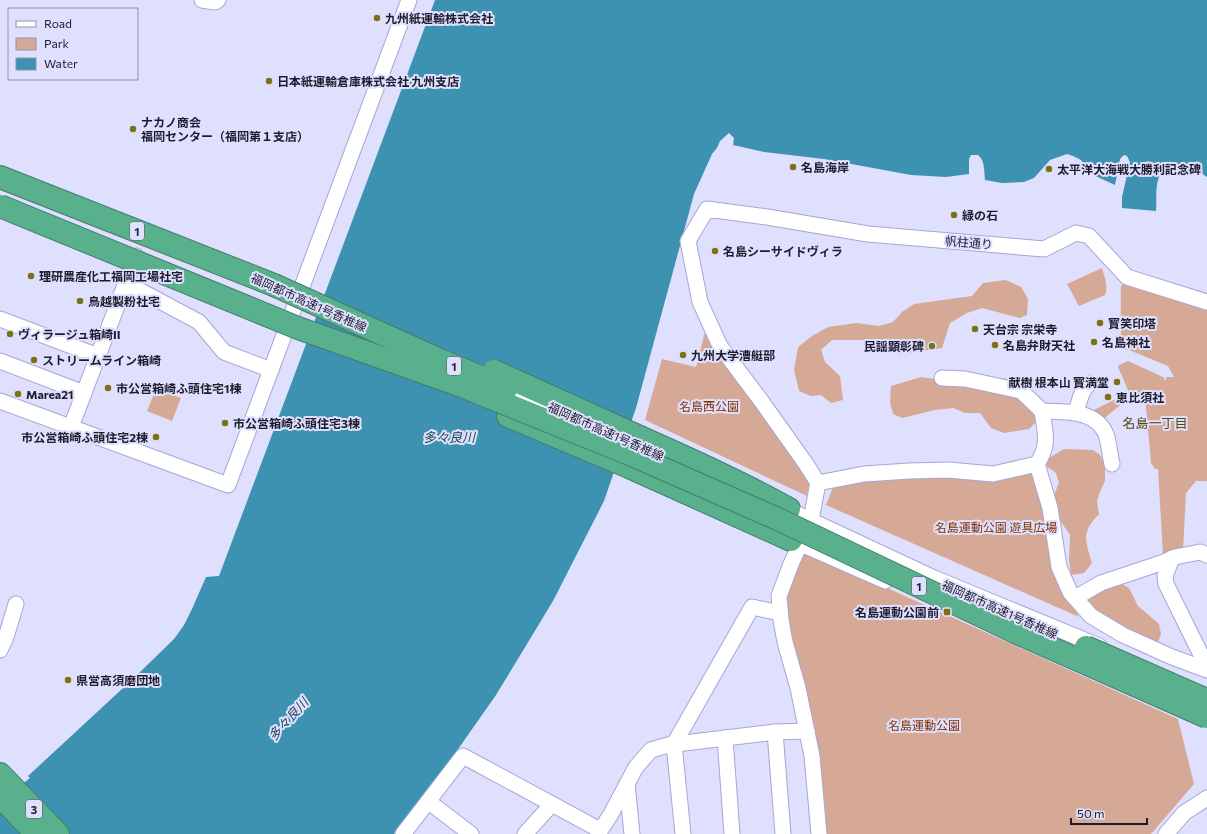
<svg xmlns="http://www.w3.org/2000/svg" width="1207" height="834" font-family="Commissioner,'Noto Sans JP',sans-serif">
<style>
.green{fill:#d5a995}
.water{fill:#3c92b0}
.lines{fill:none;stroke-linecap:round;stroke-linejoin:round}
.minor-casing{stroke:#a6a6d5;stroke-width:17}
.highway-casing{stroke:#437c6b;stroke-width:24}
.minor{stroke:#fff;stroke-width:15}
.highway{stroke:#58b08c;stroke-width:22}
.minor-bridge-casing{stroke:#a6a6d5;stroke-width:17;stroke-linecap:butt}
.highway-bridge-casing{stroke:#437c6b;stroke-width:24;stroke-linecap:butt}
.minor-bridge{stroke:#fff;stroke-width:15}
.highway-bridge{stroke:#58b08c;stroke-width:22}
.poi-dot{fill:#7a7215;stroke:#dfe0fd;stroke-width:1.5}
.labels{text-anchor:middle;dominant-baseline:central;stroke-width:4;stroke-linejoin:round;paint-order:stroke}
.shield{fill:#dfe0fd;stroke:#57576c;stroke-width:1}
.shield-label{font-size:11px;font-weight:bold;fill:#1d1c2e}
.poi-label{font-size:12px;font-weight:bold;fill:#1d1c2e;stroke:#dfe0fd;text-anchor:start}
.street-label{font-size:12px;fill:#1d1c2e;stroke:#dfe0fd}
.park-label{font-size:12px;fill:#813000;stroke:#dfe0fd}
.neighbourhood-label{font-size:13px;fill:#514c0c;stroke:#dfe0fd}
.water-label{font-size:13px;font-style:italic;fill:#224855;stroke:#dfe0fd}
</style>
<rect width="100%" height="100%" fill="#dfe0fd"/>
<g class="green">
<path d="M1102 268C1104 276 1109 287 1105 295L1079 306 1067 284Z"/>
<path d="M1006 280 1021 287 1028 299 1027 315 1020 318 982 308 967 313 950 323 942 348 902 354 884 351 876 340H832L821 350 825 362 840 376 843 400 831 403 821 395 811 396 799 391 794 370 798 347 812 336 828 327 856 323 879 326 893 322 902 312 914 304 972 296 983 283Z"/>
<path d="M1126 282 1207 308V481H1196L1186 493 1183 550 1163 555 1158 469H1155L1151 463 1145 397 1140 394H1134L1102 420 1094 415V410L1128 393V390L1118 367 1119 365 1128 361 1163 377 1166 381V377H1174L1168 366 1129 350H1122L1120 347C1122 326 1120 306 1121 286Z"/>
<path d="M705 332 801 464 809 483 807 496 645 420 662 359 696 367Z"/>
<path d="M921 377 962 383 997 378 1015 380 1029 389 1037 421 1029 429 1004 433 991 428 980 413H965L953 408 935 410 902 418 893 414 890 403 891 386Z"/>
<path d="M156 389 181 398 172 421 147 411Z"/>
<path d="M1064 449 1093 450 1100 455 1105 466V481L1100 492 1097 501 1099 514C1081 533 1085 539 1092 563L1084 573 1071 575 1069 559 1070 535 1061 522 1057 512 1054 495 1059 483 1056 473 1046 466 1049 458Z"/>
<path d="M1036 468 1052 567 1079 617 826 505 835 482Z"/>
<path d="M805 551 1178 719 1194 784 1151 834H825L824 796 813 721 785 612 786 591Z"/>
<path d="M1120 583 1129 588 1138 606 1159 624 1161 634 1158 642 1131 632 1091 610 1088 600 1094 594Z"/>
</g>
<path class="water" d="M435 0H1207V177C1202 174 1197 169 1192 166 1183 162 1163 167 1159 177 1155 187 1157 200 1156 211L1122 208V197L1130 162 1127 156 1124 155 1120 159 1115 185 1089 173 1081 160 1073 156 1067 154 1050 160 1034 178 1024 182 1002 183 985 180C984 171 985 160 978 155H971L969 159V174L946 177 911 175 824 159 764 152 733 145 734 138 729 133 720 141 717 148 712 154 694 194 636 408 604 501 553 601 496 695 456 752 394 834H0V807L25 782 30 778 28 776 136 676 174 639 184 625 192 609 206 577 219 576Z"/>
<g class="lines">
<g class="minor-casing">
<g id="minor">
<path d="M202 0 215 2 218 0"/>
<path d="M126 283 199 322 224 352 271 370"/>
<path d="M0 319 98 356"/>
<path d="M0 361 84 393"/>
<path d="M942 378 965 379 1021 391 1042 411C1065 412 1098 409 1107 437 1109 446 1110 455 1112 464"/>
<path d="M0 401 228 485 409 0"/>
<path d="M1076 412C1079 403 1081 389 1090 383"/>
<path d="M71 427 136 256"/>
<path d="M1037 464C1050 445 1045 432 1042 411"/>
<path d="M818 483 864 474 909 471 948 470 993 474 1037 464 1050 508 1059 567 1070 592 1091 616 1123 635 1172 657 1207 670"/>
<path d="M780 506 934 578 1099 646"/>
<path d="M792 540 885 581"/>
<path d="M1172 558 1165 576 1166 584 1207 667"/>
<path d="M1075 598 1101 583 1164 562 1175 557 1200 552 1207 555"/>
<path d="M0 650 6 637 16 604"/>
<path d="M775 732 783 834"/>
<path d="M725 738 732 834"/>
<path d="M627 784 632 834"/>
<path d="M429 802 471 834"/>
<path d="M403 834 463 756 600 830"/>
<path d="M525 834 552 804"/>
<path d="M598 834 611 814 636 767 651 750 668 745 709 740 775 732 807 731"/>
<path d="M683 834 674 744 752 607 780 613"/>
<path d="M819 834 812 756 798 688 785 642 781 620 779 596 791 564 811 520 818 483 806 464 762 402 720 346 700 302 688 241 707 209 767 217 868 234 1044 249 1076 233 1089 236 1127 277 1207 302"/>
<path d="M1166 834 1184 813 1207 798"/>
</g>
</g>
<g class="highway-casing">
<g id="highway">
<path d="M0 177 274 285"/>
<path d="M508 416 629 467 791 540"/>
<path d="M642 438C692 460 741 482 789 509"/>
<path d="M0 774 58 834"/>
<path d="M0 796 36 834"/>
</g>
</g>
<use href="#minor" class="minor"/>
<use href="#highway" class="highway"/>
<g class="minor-bridge-casing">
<path id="minor-bridge" d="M519 394 590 427"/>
</g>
<g class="highway-bridge-casing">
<g id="highway-bridge">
<path d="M0 206 298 328 459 385 632 455 780 520 1015 632 1207 717"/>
<path d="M274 285 440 360 507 388"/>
<path d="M494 371 642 438"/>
<path d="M1086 647 1207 700"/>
</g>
</g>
<use href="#minor-bridge" class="minor-bridge"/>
<use href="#highway-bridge" class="highway-bridge"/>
</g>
<g class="poi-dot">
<circle cx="377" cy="18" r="4"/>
<circle cx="269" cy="81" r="4"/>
<circle cx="133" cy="129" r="4"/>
<circle cx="793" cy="167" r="4"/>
<circle cx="1049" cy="169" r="4"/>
<circle cx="954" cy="215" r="4"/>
<circle cx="715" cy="251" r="4"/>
<circle cx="31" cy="276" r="4"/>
<circle cx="80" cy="301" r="4"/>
<circle cx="1100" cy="323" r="4"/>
<circle cx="975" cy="329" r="4"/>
<circle cx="10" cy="334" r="4"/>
<circle cx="1094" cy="342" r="4"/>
<circle cx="995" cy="345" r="4"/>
<circle cx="932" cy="346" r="4"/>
<circle cx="683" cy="355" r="4"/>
<circle cx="34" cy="360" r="4"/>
<circle cx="1117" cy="382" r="4"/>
<circle cx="108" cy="388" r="4"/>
<circle cx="18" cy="394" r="4"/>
<circle cx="1108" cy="397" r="4"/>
<circle cx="225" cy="423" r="4"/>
<circle cx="156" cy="437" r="4"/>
<rect x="943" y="608" width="8" height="8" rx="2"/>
<circle cx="68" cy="680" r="4"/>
</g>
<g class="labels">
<g class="shield">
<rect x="130" y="222" width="14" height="18" rx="3"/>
<rect x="447" y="357" width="14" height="18" rx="3"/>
<rect x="912" y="577" width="14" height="18" rx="3"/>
<rect x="26" y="800" width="16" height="18" rx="3"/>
</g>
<g class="shield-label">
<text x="137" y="231">1</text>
<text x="454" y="366">1</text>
<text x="919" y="586">1</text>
<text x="34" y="809">3</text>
</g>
<g class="poi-label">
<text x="385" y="18">九州紙運輸株式会社</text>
<text x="277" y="81">日本紙運輸倉庫株式会社 九州支店</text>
<text x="141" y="122">ナカノ商会<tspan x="141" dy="14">福岡センター（福岡第１支店）</tspan></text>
<text x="801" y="167">名島海岸</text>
<text x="1057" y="169">太平洋大海戦大勝利記念碑</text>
<text x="962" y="215">緑の石</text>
<text x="723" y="251">名島シーサイドヴィラ</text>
<text x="39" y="276">理研農産化工福岡工場社宅</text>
<text x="88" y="301">鳥越製粉社宅</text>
<text x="1108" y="323">寳笑印塔</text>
<text x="983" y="329">天台宗 宗栄寺</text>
<text x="18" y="334">ヴィラージュ箱崎II</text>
<text x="1102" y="342">名島神社</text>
<text x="1003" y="345">名島弁財天社</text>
<text x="924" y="346" text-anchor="end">民謡顕彰碑</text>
<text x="691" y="355">九州大学漕艇部</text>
<text x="42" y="360">ストリームライン箱崎</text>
<text x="1109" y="382" text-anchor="end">献樹 根本山 寳満堂</text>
<text x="116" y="388">市公営箱崎ふ頭住宅1棟</text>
<text x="26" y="394">Marea21</text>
<text x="1116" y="397">恵比須社</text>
<text x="233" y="423">市公営箱崎ふ頭住宅3棟</text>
<text x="148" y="437" text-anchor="end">市公営箱崎ふ頭住宅2棟</text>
<text x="939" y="612" text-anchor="end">名島運動公園前</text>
<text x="76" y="680">県営高須磨団地</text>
</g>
<g class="street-label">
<text transform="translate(969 242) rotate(5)">帆柱通り</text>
<text transform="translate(309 302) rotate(24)">福岡都市高速1号香椎線</text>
<text transform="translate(606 431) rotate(24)">福岡都市高速1号香椎線</text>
<text transform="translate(1000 609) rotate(24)">福岡都市高速1号香椎線</text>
</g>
<g class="park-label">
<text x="709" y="406">名島西公園</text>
<text x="996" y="527">名島運動公園 遊具広場</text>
<text x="924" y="725">名島運動公園</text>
</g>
<g class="neighbourhood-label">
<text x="1155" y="423">名島一丁目</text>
</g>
<g class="water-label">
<text x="449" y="437">多々良川</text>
<text transform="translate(288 719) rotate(-48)">多々良川</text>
</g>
</g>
<rect x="8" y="8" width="130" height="72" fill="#dfe0fd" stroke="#9192aa"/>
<rect x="16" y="21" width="20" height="6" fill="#ffffff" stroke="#9192aa"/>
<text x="44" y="28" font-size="12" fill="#1d1c2e">Road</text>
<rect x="16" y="38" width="20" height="12" fill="#d5a995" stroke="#9192aa"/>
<text x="44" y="48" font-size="12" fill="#1d1c2e">Park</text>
<rect x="16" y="58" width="20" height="12" fill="#3c92b0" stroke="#9192aa"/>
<text x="44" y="68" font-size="12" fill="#1d1c2e">Water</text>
<path d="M1071 818v6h76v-6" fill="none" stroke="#1d1c2e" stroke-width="2"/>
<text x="1077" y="818" font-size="12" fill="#1d1c2e" stroke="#dfe0fd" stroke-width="3" paint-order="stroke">50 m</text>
</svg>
